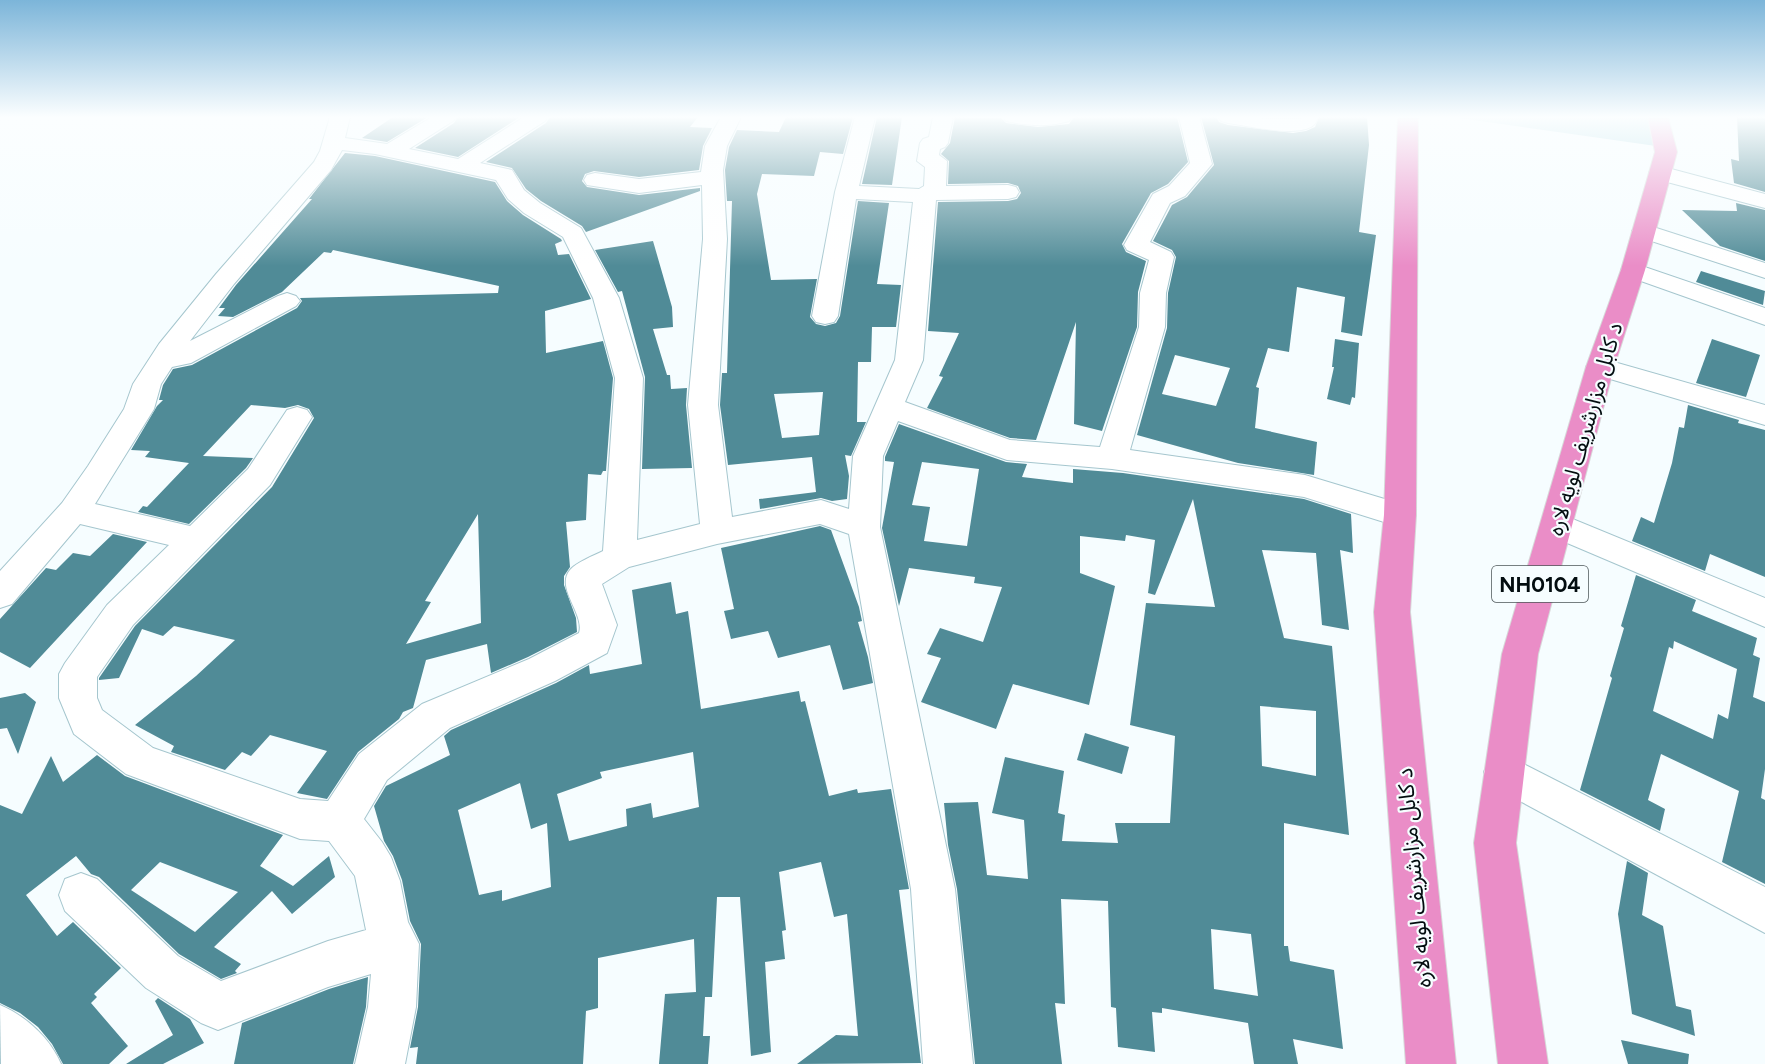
<svg xmlns="http://www.w3.org/2000/svg" width="1765" height="1064" font-family="Figtree,'Noto Sans Arabic',sans-serif">
<style>
.green{fill:#abd9e3}
.building{fill:#508b97;fill-rule:evenodd}
.lines{fill:none;stroke-linecap:round;stroke-linejoin:round}
.minor-casing{stroke:#a5c6ce;stroke-width:2}
.highway-casing{stroke:#d7d8d9;stroke-width:2}
.minor{fill:#fff;fill-rule:evenodd}
.highway{fill:#ea8dc7;fill-rule:evenodd}
.labels{text-anchor:middle;dominant-baseline:central;stroke-width:4.5;stroke-linejoin:round;paint-order:stroke}
.shield{fill:#f6fdff;stroke:#4c5558;stroke-width:1.5}
.shield-label{font-size:21px;font-weight:bold;fill:#030d10}
.street-label{font-size:22px;fill:#030d10;stroke:#f6fdff}
</style>
<rect width="100%" height="100%" fill="#f6fdff"/>
<path class="green" d="M1452 117H1647L1656 146Z"/>
<g class="building">
<path d="M393 117H428L387 142 362 138Z"/>
<path d="M458 117H520L458 157 415 148 454 123Z"/>
<path d="M550 117H698L690 127 712 128 703 146 699 170 639 177 594 171 585 174 582 181 587 187 639 195 700 188V191L586 232 582 226 541 201 526 189 512 168 486 162 546 123Z"/>
<path d="M786 117H853L843 154 820 152 814 176 762 174 757 194 771 280 817 279 810 317 816 324 825 326 836 323 840 316 858 201 889 203 877 284 901 285 896 327H872L871 362H858L857 422H866L851 456 845 455 849 476 847 499 832 501 821 498 760 509 759 499 816 492 812 457 728 465 720 405 722 373H727L732 201H727L725 170 729 147 737 130 779 132ZM823 392 819 435 782 438 774 394Z"/>
<path d="M877 117H902L892 185 862 184Z"/>
<path d="M955 117 1001 118 1006 123 1038 127 1069 124 1074 117H1177L1188 162 1168 184 1151 193 1122 244 1126 252 1146 261 1138 292 1137 327 1102 431 1074 424 1076 322 1036 440 1010 438 927 408 943 377 939 376 959 333 928 331 938 202 1008 201 1017 199 1021 193 1018 186 1008 183 948 184 949 161 941 154 950 143Z"/>
<path d="M1201 117H1216L1219 122 1228 125 1293 133 1306 131 1315 127 1319 117H1367L1369 145 1359 232 1376 235 1362 336 1341 332 1345 297 1297 287 1289 352 1268 348 1256 387 1259 388 1255 428 1317 442 1314 475 1238 463 1137 435 1167 328 1168 293 1176 257 1172 250 1153 241 1172 205 1187 197 1214 165ZM1175 355 1230 368 1216 406 1162 394Z"/>
<path d="M1737 117H1765V192L1734 183 1731 159 1739 161Z"/>
<path d="M345 153 375 156 495 182 507 201 523 215 561 239 562 241 555 244 558 255 569 254 591 299 545 311 546 353 603 341 613 378 606 471H603L601 475 588 474 586 520 566 522 570 567 564 576V585L576 618 577 632 528 657 491 673 487 644 426 660 413 708 403 712 399 719 358 752 327 799 297 793 327 751 270 735 251 756 242 752 225 770 171 752 174 746 135 725 196 676 235 640 174 626 163 636 142 629 119 678 99 680V678L135 626 272 487 314 418 309 409 298 405 285 408 251 405 203 456 253 458 246 468 189 524 138 512 143 506 147 507 189 463 145 457 150 451 131 450 157 406 163 400H159L163 385 173 369 192 365 297 308 302 301 300 298 498 293 499 286 333 250 331 253 324 252 282 292 233 317 218 316 225 308H219L236 285 312 199H309ZM478 514 481 623 406 644 431 602 425 601Z"/>
<path d="M1736 203 1765 210V261L1720 246 1682 210 1737 211Z"/>
<path d="M653 241 672 307 673 327 653 329 667 375H670L671 389 687 388 686 405 692 468 642 469 645 377 622 291 618 292 595 250Z"/>
<path d="M1701 271 1765 291 1763 305 1696 282Z"/>
<path d="M1335 339 1359 343 1355 398 1352 397 1350 405 1327 399 1334 367H1332Z"/>
<path d="M1712 339 1760 355 1746 397 1696 383Z"/>
<path d="M1688 405 1739 420 1738 423 1765 430V577L1710 554 1705 571 1632 541 1641 517 1654 523 1672 463 1679 427 1684 428Z"/>
<path d="M899 424 1006 462 1027 464 1022 477 1073 483V469L1123 473 1304 499 1351 514 1353 553 1340 550 1349 630 1322 625 1316 553 1262 550 1284 638 1332 646 1349 835 1284 823V946H1288L1290 961 1334 970 1343 1049 1293 1039 1298 1064H1254L1248 1023 1162 1008V1013L1152 1012 1155 1052 1118 1047 1116 1008 1111 1007 1108 901 1061 899 1065 1004 1055 1003 1062 1064H975L957 889 948 845 944 803 978 802 987 875 1028 879 1024 820 992 813 1005 757 1064 771 1058 813 1065 815 1062 841 1118 843 1115 823H1170L1175 736 1130 725 1146 603 1215 607 1193 499 1155 595 1148 593 1155 540 1126 535 1125 541 1080 536V573L1115 586 1089 705 1013 684 996 729 921 702 941 658 927 654 940 628 983 642 1002 587 974 583 975 577 909 568 899 606 882 528 894 462 885 461V457ZM922 462 979 469 967 546 924 541 930 507 912 505ZM1260 706 1316 711V776L1262 766ZM1211 929 1251 934 1258 996 1214 989Z"/>
<path d="M820 526 831 530 859 607 862 621 858 622 868 657 873 683 843 690 830 645 778 658 768 631 731 639 724 611 734 609 721 548Z"/>
<path d="M113 534 147 542 30 668 0 652V619L46 568 56 570 73 553 90 556Z"/>
<path d="M1636 575 1696 600 1692 611 1757 638 1753 655 1760 658 1753 697 1765 702V769L1761 798 1765 800V884L1722 862 1739 791 1661 754 1648 800 1665 809 1660 831 1580 790 1612 678 1610 676 1624 628 1621 626ZM1674 641 1737 669 1728 719 1718 714 1713 739 1653 711 1669 647 1673 649Z"/>
<path d="M671 582 676 614 688 611 701 709 799 691 801 702 805 701 829 796 857 789 858 793 891 789 909 889 899 890 921 1063 797 1064 836 1035 858 1036 847 914 834 917 821 862 779 872 786 930 782 931 785 959 765 962 771 1052 751 1056 740 897H717L712 997H705L703 1036H710L708 1064H659L665 994 696 992 694 939 598 958V1008L586 1011 583 1064H416L418 1047 410 1048 418 1007 421 944 410 921 402 880 393 856 384 841 374 806 386 786 450 755 444 736 451 730 556 683 589 665 590 674 642 664 632 590ZM693 752 699 807 653 818 651 803 626 809 627 826 569 841 557 794 602 778 600 772ZM520 783 531 829 547 823 551 887 502 901V890L479 895 458 810Z"/>
<path d="M25 693 36 702 18 754 7 728 0 729V698Z"/>
<path d="M1085 733 1129 747 1122 774 1077 760Z"/>
<path d="M97 755 125 776 283 835 260 866 293 886 329 856 335 877 292 914 272 891 214 947 241 964 235 971 237 973 221 979 179 954 99 877 91 874 76 856 26 895 57 936 73 922 121 968 94 994 97 997 91 1003 128 1046 109 1064H63L52 1044 38 1027 20 1013 0 1003V805L22 814 51 756 63 782ZM160 862 238 892 195 932 131 890Z"/>
<path d="M1627 861 1648 873 1642 915 1663 926 1676 1006 1691 1010 1695 1036 1632 1014 1618 914Z"/>
<path d="M368 977 366 1007 353 1064H234L242 1023 329 989Z"/>
<path d="M158 998 190 1019 204 1043 163 1064H126L173 1035 155 1001Z"/>
<path d="M1621 1040 1689 1054 1688 1064H1628Z"/>
</g>
<g class="lines">
<g class="minor-casing">
<g id="minor">
<path d="M330 117H350L345 138 387 144 432 117H456L453 121 409 149 458 159 524 117H548L545 121 480 163 512 170 524 190 540 203 581 228 619 298 643 378 637 540 700 524 688 405 703 239 702 185 639 193 587 185 584 180 587 175 595 173 639 179 701 172 705 146 721 117H741L727 146 723 170 727 239 718 405 732 517 821 500 849 509 853 456 895 360 913 202 856 199 838 316 834 322 825 324 816 322 812 316 835 192 855 117H875L859 186 919 189 924 186 925 167 917 161 920 143 923 139 929 137 933 117H953L948 143 945 147 940 149 939 155 947 161 946 186 1008 185 1016 187 1019 192 1016 197 1008 199 936 200 923 360 905 402 1010 440 1100 447 1139 327 1140 293 1149 260 1127 250 1124 245 1153 194 1169 186 1190 163 1179 117H1199L1212 164 1185 196 1170 203 1150 242 1171 252 1174 257 1166 293 1165 327 1130 450 1305 475 1411 507 1416 515 1411 523 1400 527 1304 497 1112 469 1007 460 898 421 883 456 880 527 955 889 973 1064H923L911 889 849 534 820 524 717 544 629 567 602 584 617 625 607 653 555 681 450 728 387 780 364 819 382 842 391 857 400 881 408 922 419 944 416 1007 405 1064H355L368 1007 371 974 328 987 218 1030 201 1023 146 988 65 911 59 895 65 879 81 873 97 879 178 956 221 981 328 941 366 930 355 876 329 841 300 839 126 774 74 734 59 698V674L65 663 107 605 169 545 80 524 12 604 0 608V571L62 503 88 466 124 409 133 384 159 344 216 274 314 162 320 151ZM342 150 375 154 496 180 508 199 524 213 563 237 593 298 615 378 603 551C593 556 577 562 570 570 555 588 585 614 579 633L529 659 422 704 359 754 328 801 300 799 153 748 102 710 97 698V677L133 625 270 485 312 417 307 410 297 407 287 410 248 469 190 526 95 504 154 409 161 384 172 367 191 363 296 306 300 301 296 296 287 293 278 296 190 341 234 284 331 170Z"/>
<path d="M1003 117H1072L1069 121C1049 127 1027 126 1006 121Z"/>
<path d="M1218 117 1290 119 1317 117C1317 143 1244 125 1228 123L1221 121Z"/>
<path d="M1660 166 1765 194V208L1652 178 1649 173 1652 168Z"/>
<path d="M1644 224 1765 263V278L1636 236 1632 231 1636 226Z"/>
<path d="M1633 263 1765 308V325L1624 275 1621 270 1624 265Z"/>
<path d="M1600 358 1765 405V425L1590 373 1586 367 1590 361Z"/>
<path d="M1558 513 1765 598V627L1546 534 1542 525 1546 516Z"/>
<path d="M1504 754 1765 887V933L1490 785 1484 772 1490 759Z"/>
<path d="M0 1005C26 1016 50 1038 61 1064H1Z"/>
</g>
</g>
<g class="highway-casing">
<g id="highway">
<path d="M1398 117H1418L1416 515 1410 612 1456 1064H1406L1374 612 1384 515Z"/>
<path d="M1648 117H1668L1677 152 1645 270 1614 367 1538 654 1516 843 1548 1064H1498L1474 843 1502 654 1586 367 1621 270 1655 152Z"/>
</g>
</g>
<use href="#minor" class="minor"/>
<use href="#highway" class="highway"/>
</g>
<linearGradient id="sky" x2="0" y2="1"><stop stop-color="#7cb5d9"/><stop offset="0.44" stop-color="#fbfeff"/><stop offset="1" stop-color="#fbfeff" stop-opacity="0"/></linearGradient>
<rect width="1765" height="266" fill="url(#sky)"/>
<g class="labels">
<rect class="shield" x="1492" y="566" width="96" height="36" rx="4.5"/>
<g class="shield-label">
<text x="1540" y="584">NH0104</text>
</g>
<g class="street-label">
<text transform="translate(1585 429) rotate(-74)">د کابل مزارشریف لویه لاره</text>
<text transform="translate(1414 878) rotate(-95)">د کابل مزارشریف لویه لاره</text>
</g>
</g>
</svg>
